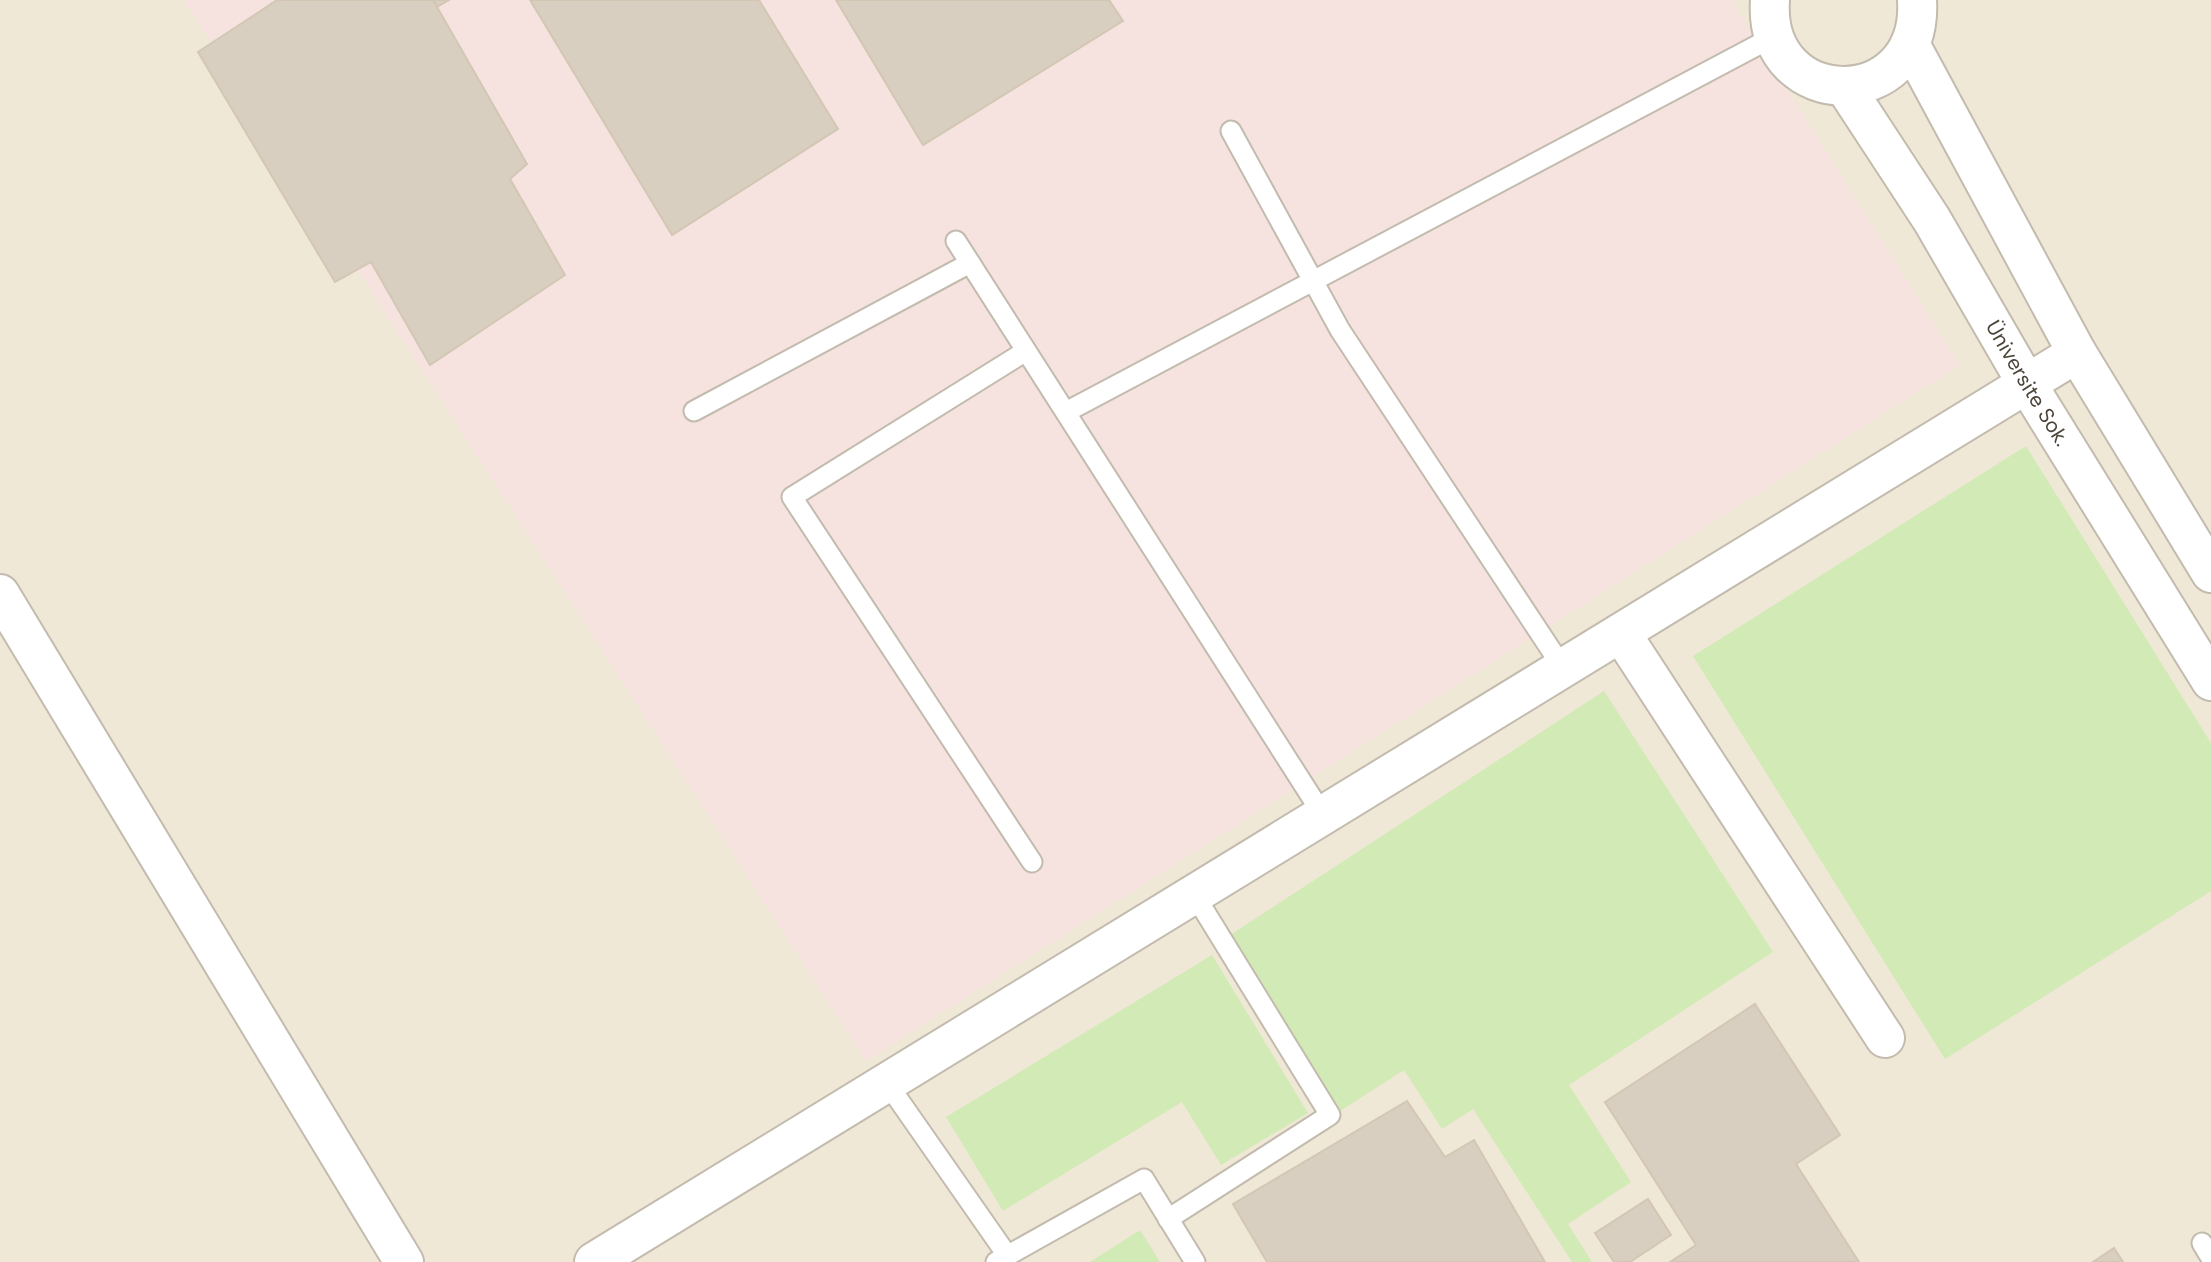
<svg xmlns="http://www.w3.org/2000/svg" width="2211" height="1262" font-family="'DM Sans',sans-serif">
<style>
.education{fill:#efe8d6}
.medical{fill:#f6e3e0}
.green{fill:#d2eab5}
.building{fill:#d8cfc1;stroke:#d3c7b4;stroke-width:2}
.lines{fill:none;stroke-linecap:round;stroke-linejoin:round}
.service-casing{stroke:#c2bbae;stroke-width:23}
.minor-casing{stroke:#c2bbae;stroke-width:42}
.tertiary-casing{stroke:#c2bbae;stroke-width:42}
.service{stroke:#fff;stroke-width:19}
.minor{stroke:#fff;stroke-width:38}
.tertiary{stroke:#fff;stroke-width:38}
.labels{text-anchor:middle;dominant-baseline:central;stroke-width:7;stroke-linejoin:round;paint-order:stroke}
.street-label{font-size:21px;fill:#4b4439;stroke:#fff}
</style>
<rect width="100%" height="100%" fill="#f6f3ec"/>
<rect class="education" x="0" y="0" width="2211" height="1262"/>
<path class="medical" d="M184 0H1731L1960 365 866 1061Z"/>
<g class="green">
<path d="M2026 446 2211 743V891L1945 1059 1693 656Z"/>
<path d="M1604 691 1773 952 1569 1085 1631 1182 1568 1224 1592 1262H1572L1473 1109 1442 1129 1404 1070 1337 1113 1224 939Z"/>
<path d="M1212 955 1308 1113 1221 1165 1182 1102 1003 1211 946 1117Z"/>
<path d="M1140 1230 1160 1262H1090Z"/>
</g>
<g class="building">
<path d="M277 0H433L527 164 510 179 565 275 430 365 371 262 335 282 198 52Z"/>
<path d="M433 0H449L437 7Z"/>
<path d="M530 0H759L838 129 672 235Z"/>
<path d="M836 0H1109L1123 21 923 145Z"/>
<path d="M1755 1004 1840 1135 1796 1164 1859 1262H1670L1696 1245 1605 1102Z"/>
<path d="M1407 1101 1445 1157 1474 1140 1545 1262H1267L1233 1204Z"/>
<path d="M1648 1199 1671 1235 1630 1262H1614L1595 1233Z"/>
<path d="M2114 1248 2123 1262H2093Z"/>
</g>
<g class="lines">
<g class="service-casing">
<g id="service">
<path d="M1231 131 1340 330 1563 668"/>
<path d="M956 241 1323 815"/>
<path d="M1026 351 792 497 1032 862"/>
<path d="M694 411 970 263"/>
<path d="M1066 412 1773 37"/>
<path d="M887 1083 1007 1255"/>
<path d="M1168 1219 1330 1115 1194 894"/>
<path d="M2202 1243 2211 1258"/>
<path d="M996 1262 1144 1179 1195 1262"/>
</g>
</g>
<g class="minor-casing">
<g id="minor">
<path d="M0 594 404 1262"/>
<path d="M1621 633 1885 1038"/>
<path d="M594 1262 2077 353"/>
</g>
</g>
<g class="tertiary-casing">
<g id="tertiary">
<path d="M1770 0C1762 114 1924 115 1917 0"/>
<path d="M1910 44 2077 353 2211 573"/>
<path id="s1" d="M1845 87 1932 220 2027 384 2211 681"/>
</g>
</g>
<use href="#service" class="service"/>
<use href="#minor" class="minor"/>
<use href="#tertiary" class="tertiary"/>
</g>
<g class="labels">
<g class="street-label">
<text stroke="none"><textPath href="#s1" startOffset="348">Üniversite Sok.</textPath></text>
</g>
</g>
</svg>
